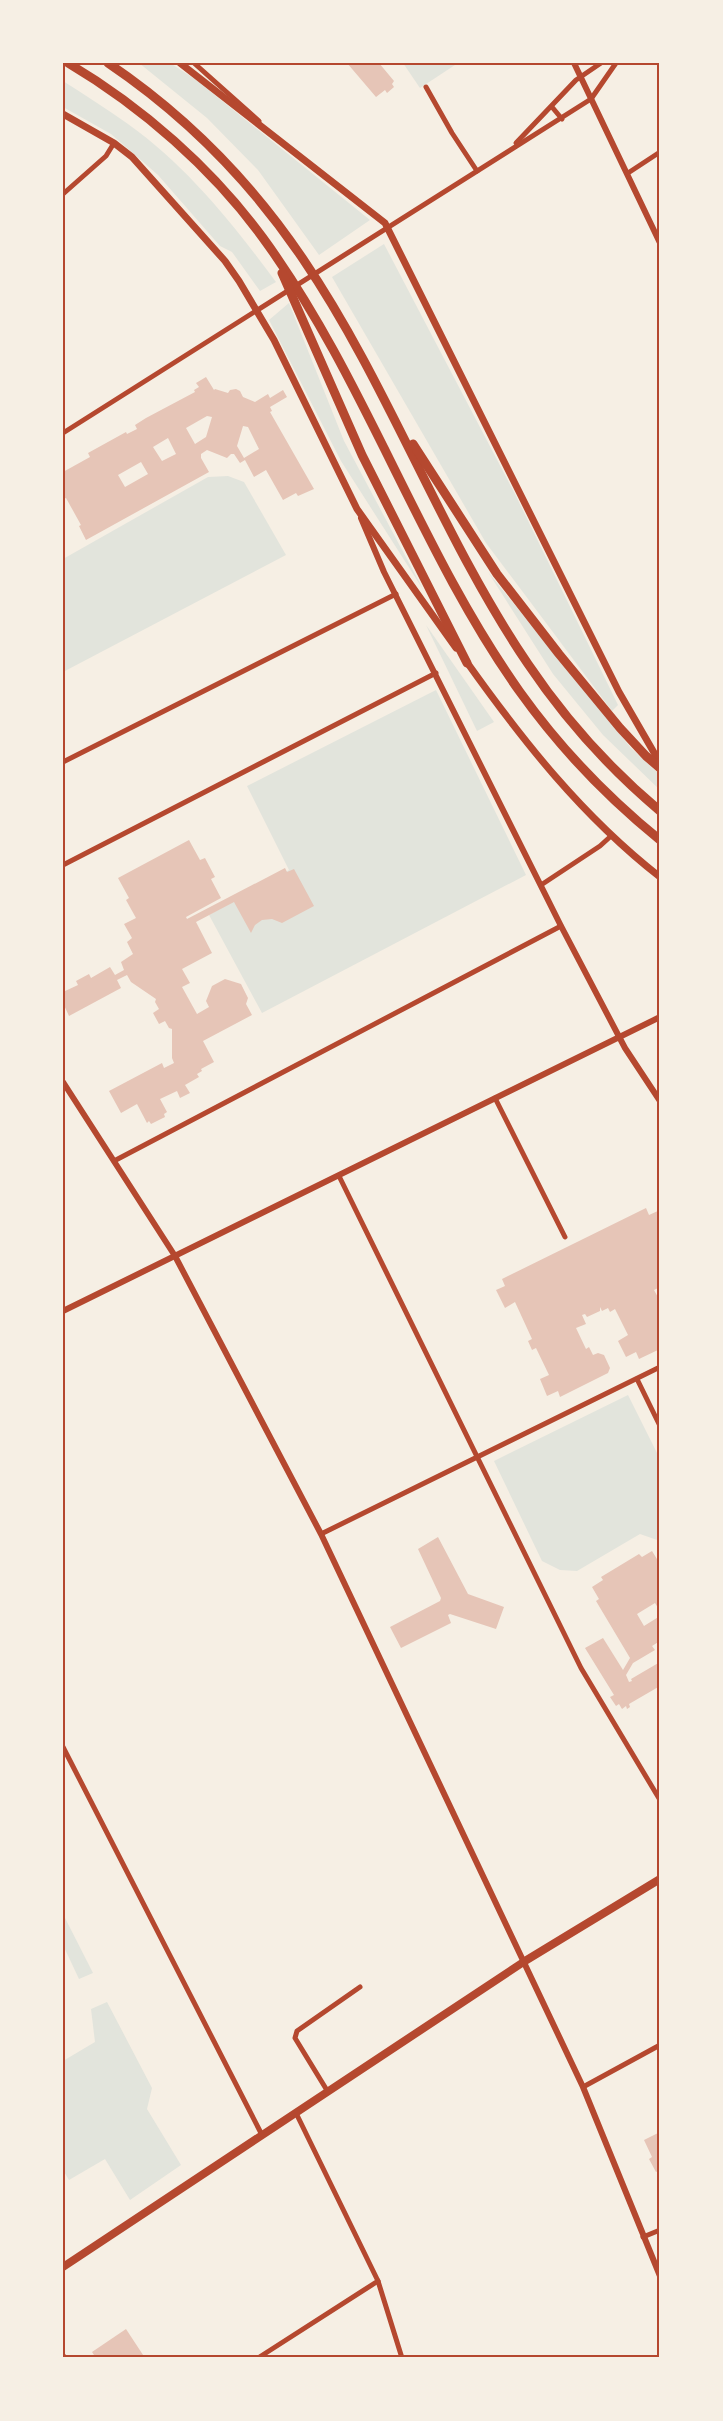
<svg xmlns="http://www.w3.org/2000/svg" width="723" height="2421" font-family="'Noto Sans',sans-serif">
<style>
.green{fill:#e2e4dc}
.building{fill:#e6c5b7;fill-rule:evenodd}
.lines{fill:none;stroke-linecap:round;stroke-linejoin:round}
.minor{stroke:#b5482f;stroke-width:5}
.tertiary{stroke:#b5482f;stroke-width:6}
.secondary{stroke:#b5482f;stroke-width:7}
.primary{stroke:#b5482f;stroke-width:8}
.motorway{stroke:#b5482f;stroke-width:9}
.neatline{fill:none;stroke:#b5482f;stroke-width:2}
</style>
<rect width="100%" height="100%" fill="#f6efe4"/>
<g class="green">
<path d="M139 63H170L195 79 370 220 319 255 258 170 207 118Z"/>
<path d="M403 63H458L420 88Z"/>
<path d="M63 81C85 95 107 109 128 124 188 167 233 224 276 282L260 291 232 252 220 246 158 175 111 134 63 107Z"/>
<path d="M384 244 515 494 618 705 612 711 486 543 332 277Z"/>
<path d="M289 303 344 441 424 591 341 461 269 320Z"/>
<path d="M228 476 244 482 286 555 63 672V559L208 477Z"/>
<path d="M488 572 631 748 660 775V790L603 735 553 674Z"/>
<path d="M426 625 494 722 477 731Z"/>
<path d="M436 690 526 875 262 1013 209 915 289 870 247 786Z"/>
<path d="M628 1395 660 1459V1541L640 1534 577 1571 560 1570 542 1561 494 1461Z"/>
<path d="M63 1914 93 1973 79 1979 63 1945Z"/>
<path d="M107 2002 152 2088 147 2109 181 2165 130 2200 105 2159 69 2180 63 2170V2061L95 2042 91 2009Z"/>
</g>
<g class="building">
<path d="M347 63H379L394 81 392 84 394 87 387 93 385 90 376 97Z"/>
<path d="M206 377 214 390 215 389 228 393 230 390 236 389 240 391 243 397 255 402 268 394 270 398 283 390 287 397 270 407 272 411 270 412 314 489 298 496 296 493 283 500 266 470 254 477 245 460 240 463 234 454H231L227 458 207 450 201 454V458L209 472 86 540 79 526 81 525 66 498 63 499V472L90 457 88 453 126 432 127 434 137 429 135 425 146 418 195 392 194 390 199 387 196 383ZM207 416 212 417 206 437 195 444 186 428ZM243 426 248 427 259 449 244 458 237 446ZM168 438 176 454 162 461 153 447ZM141 462 148 474 125 487 118 475Z"/>
<path d="M189 840 200 860 205 858 215 877 211 879 221 898 186 917 187 919 285 868 287 872 294 869 314 906 282 923 272 919 262 920 255 925 251 933 234 902 196 922 212 953 182 969 190 983 182 987 197 1014 209 1007 206 1001 212 986 225 979 241 984 248 998 246 1004 252 1015 203 1041 214 1062 201 1069 202 1071 197 1074 199 1077 185 1085 190 1093 180 1098 177 1091 160 1099 167 1112 164 1114 165 1117 151 1124 149 1121 147 1123 137 1104 121 1113 109 1091 162 1063 164 1068 174 1063 172 1058V1029L169 1028 165 1021 159 1024 153 1013 159 1009 155 1002 156 999 131 982 127 975 117 980 121 988 69 1016 63 1003V992L78 985 76 981 89 974 91 978 110 967 115 975 124 970 121 962 133 954 127 942 132 938 124 924 136 918 126 900 129 898 118 878Z"/>
<path d="M646 1208 649 1215 660 1210V1287L654 1290 660 1301V1349L639 1359 636 1352 626 1357 618 1341 628 1335 615 1309 610 1312 608 1308 602 1311 600 1307V1311L587 1317 585 1314 582 1315 586 1324 576 1328 586 1349 589 1347 593 1355 598 1353 604 1355 610 1368 608 1373 560 1397 558 1391 547 1396 540 1379 549 1375 536 1348 532 1350 528 1341 532 1339 515 1302 505 1308 496 1290 505 1286 502 1279Z"/>
<path d="M438 1537 468 1594 504 1607 496 1629 450 1614 448 1615 451 1623 401 1648 390 1627 440 1601 441 1598 418 1549Z"/>
<path d="M652 1551 660 1564V1611L655 1603 637 1614 644 1626 660 1616V1641L652 1646 655 1650 633 1663 626 1675 629 1682 632 1681 631 1679 660 1662V1686L629 1704 630 1707 627 1709 626 1706 622 1709 619 1704 616 1706 610 1697 614 1695 585 1648 603 1638 623 1670 630 1658 596 1601 599 1599 592 1587 603 1580 601 1577 639 1554 642 1557Z"/>
<path d="M660 2132V2170L656 2172 649 2159 652 2157 644 2140Z"/>
<path d="M126 2329 145 2358H96L92 2352Z"/>
</g>
<g class="lines">
<g class="minor">
<path d="M194 63 259 121"/>
<path d="M426 87 452 133 477 171"/>
<path d="M552 107 562 119"/>
<path d="M516 143 576 80 601 63"/>
<path d="M628 173 660 152"/>
<path d="M63 194 106 156 114 143"/>
<path d="M63 433 591 99 616 63"/>
<path d="M63 762 396 594"/>
<path d="M63 865 436 673"/>
<path d="M541 885 600 846 611 836"/>
<path d="M495 1098 565 1237"/>
<path d="M114 1161 561 926"/>
<path d="M339 1176 581 1668 660 1800"/>
<path d="M637 1379 660 1426"/>
<path d="M321 1534 660 1367"/>
<path d="M63 1747 262 2135"/>
<path d="M583 2087 660 2045"/>
<path d="M328 2092 295 2038 297 2031 360 1987"/>
<path d="M296 2113 378 2281 402 2358"/>
<path d="M643 2237 660 2230"/>
<path d="M258 2358 378 2281"/>
</g>
<g class="tertiary">
<path d="M574 63 660 243"/>
<path d="M361 518 384 572 561 926 625 1048 660 1101"/>
<path d="M63 1082 175 1256 321 1534 583 2087 660 2276"/>
<path d="M63 1311 660 1017"/>
<path d="M63 2356 64 2358"/>
</g>
<g class="secondary">
<path d="M180 63 385 223 619 692 660 763"/>
<path d="M63 114 114 143 132 157 225 261 239 281 274 340 357 509 456 648"/>
<path d="M466 661C523 741 582 816 660 877"/>
</g>
<path class="primary" d="M63 2267 525 1961 660 1879"/>
<g class="motorway">
<path d="M68 63C142 107 212 168 263 238 366 379 419 550 520 692 560 748 607 797 660 840"/>
<path d="M108 63C185 115 251 182 303 259 390 387 441 536 528 664 565 719 609 768 660 811"/>
<path d="M282 273 362 455 467 663"/>
<path d="M413 444 497 574 559 654 620 728 646 756 660 768"/>
</g>
</g>
<rect width="723" height="2421" fill="none" stroke="#f6efe4" stroke-width="129"/>
<rect x="64" y="64" width="594" height="2292" class="neatline"/>
</svg>
